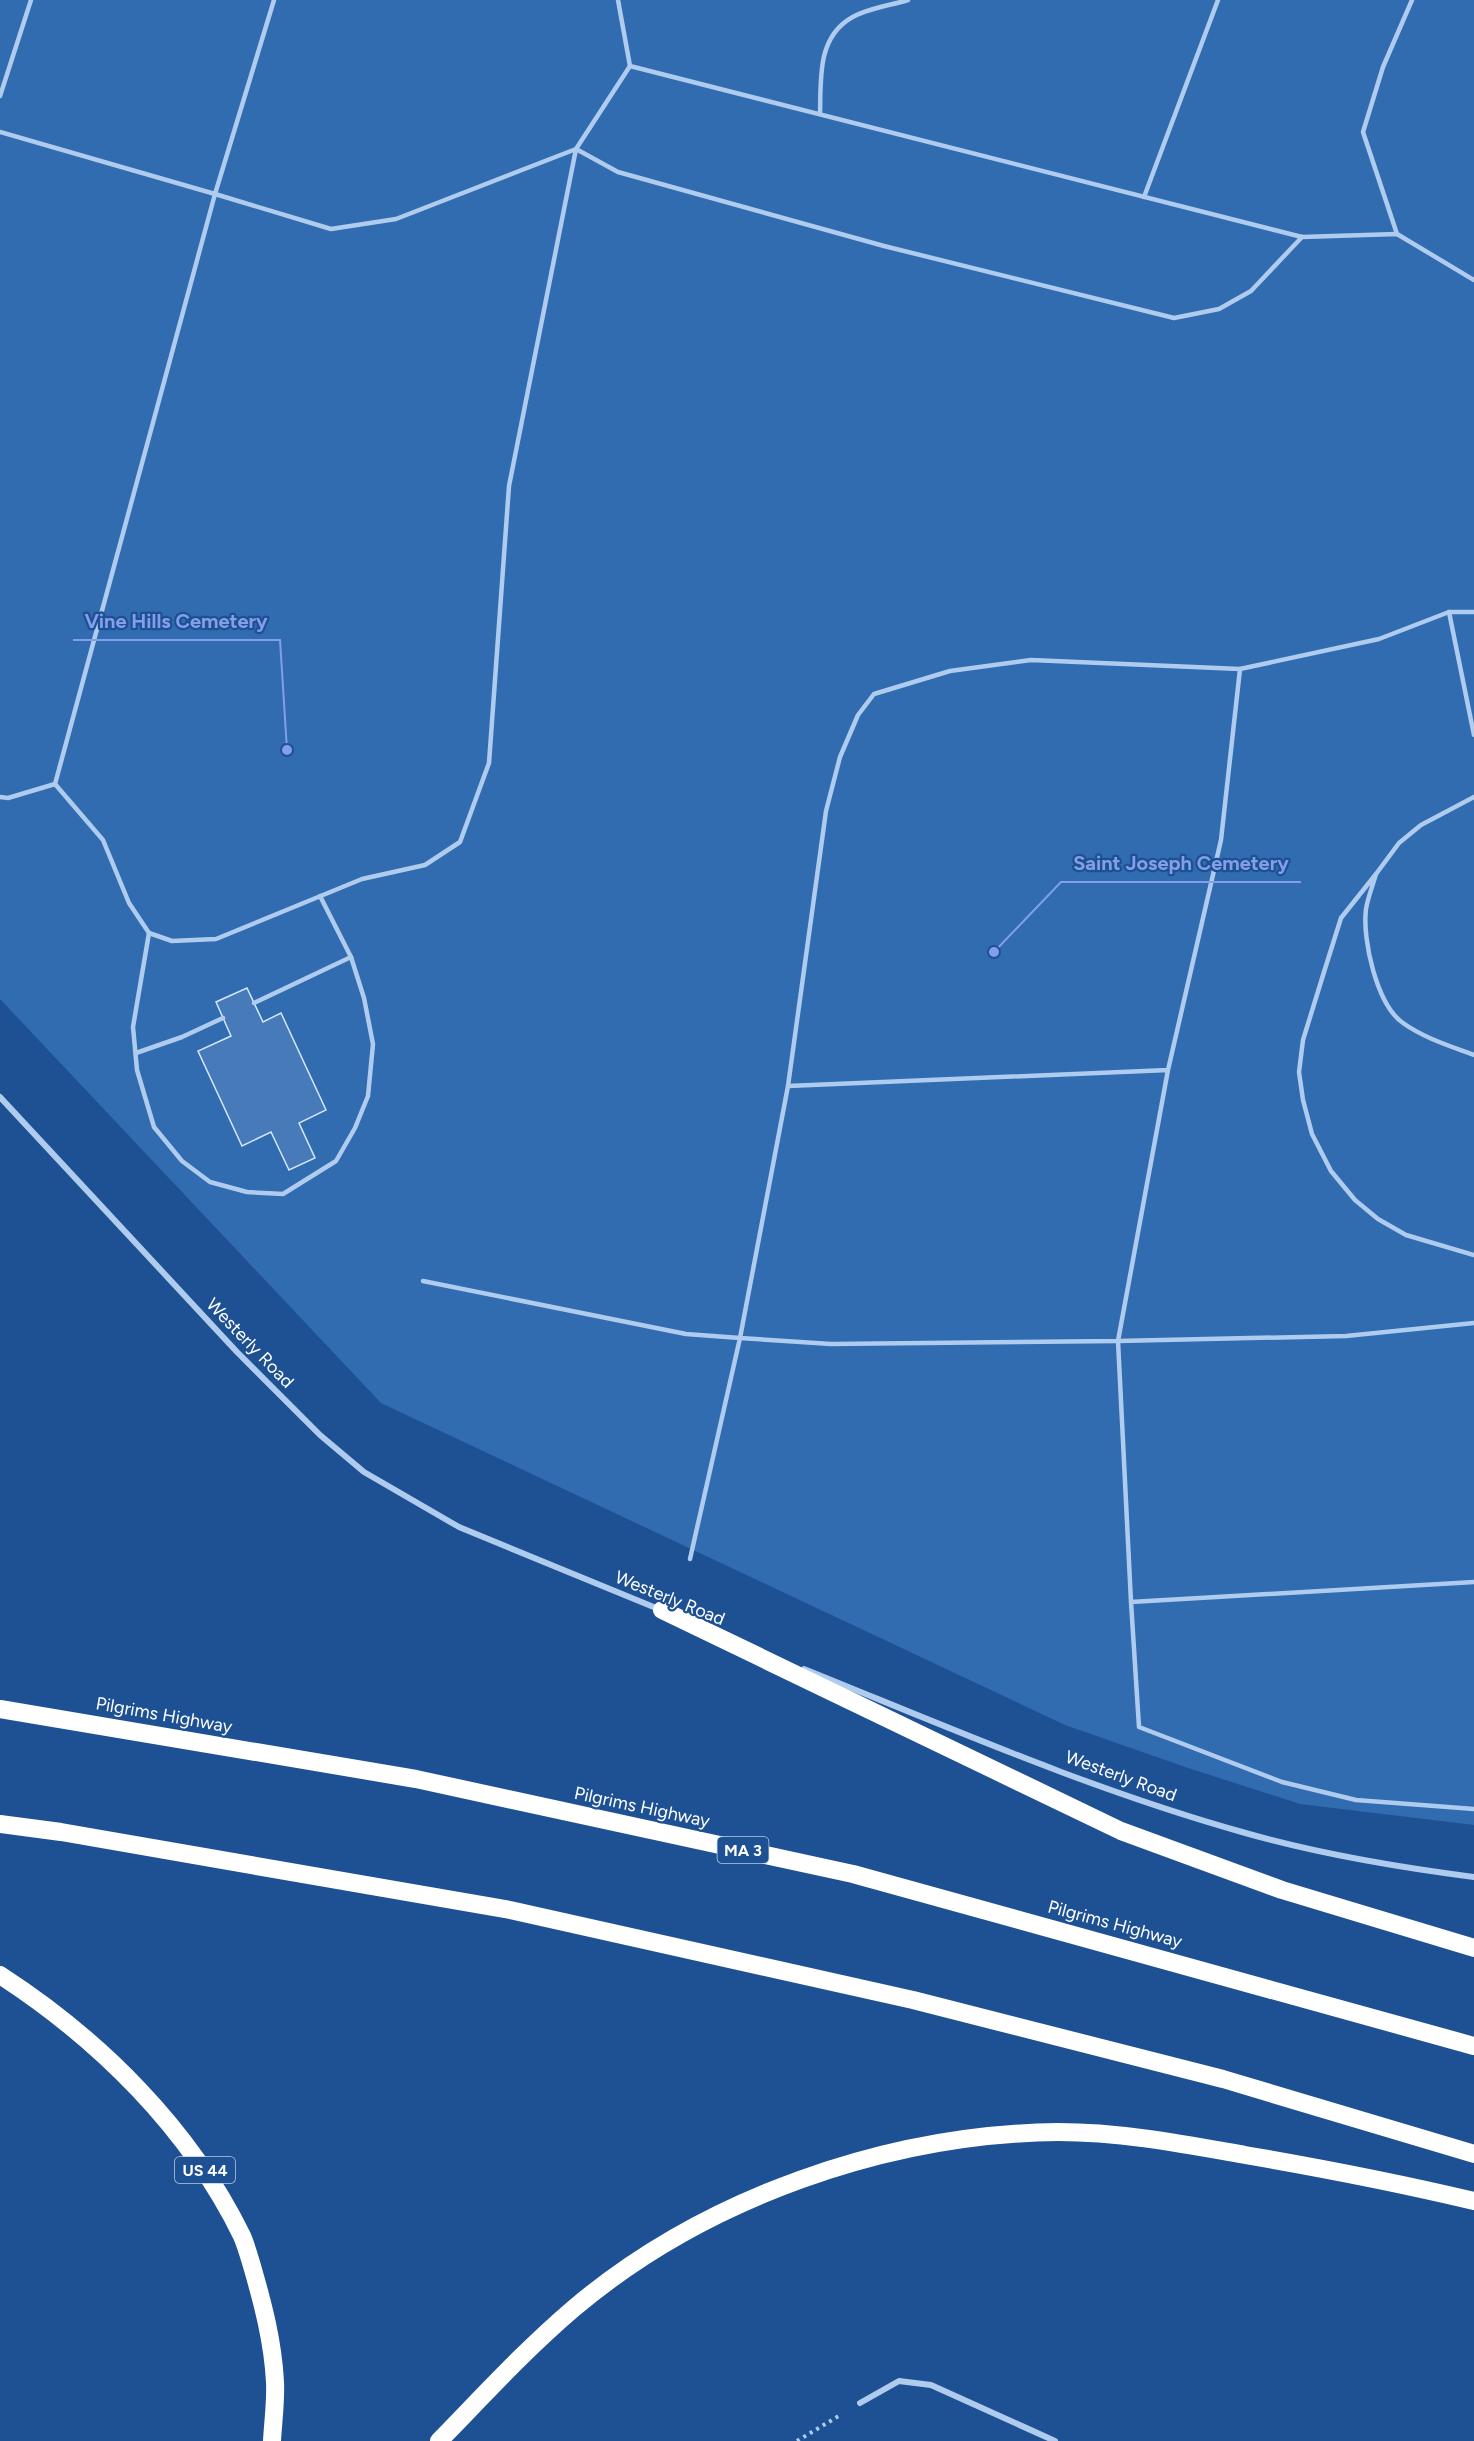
<svg xmlns="http://www.w3.org/2000/svg" width="1474" height="2441" font-family="Figtree,sans-serif">
<style>
.green{fill:#316bb0}
.building{fill:#467ab9;stroke:#d5e6fa;stroke-width:1.5}
.lines{fill:none;stroke-linecap:round;stroke-linejoin:round}
.path{stroke:#afccee;stroke-width:4;stroke-dasharray:3 4.5;stroke-linecap:butt}
.lane{stroke:#afccee;stroke-width:4.5}
.street{stroke:#afccee;stroke-width:6}
.highway{stroke:#fff;stroke-width:18}
.labels{text-anchor:middle;dominant-baseline:central;stroke-width:4.5;stroke-linejoin:round;paint-order:stroke}
.shield{fill:#1e5193;stroke:#bccbdf;stroke-width:1.5}
.shield-label{font-size:16px;font-weight:bold;fill:#fff}
.street-label{font-size:18px;fill:#fff;stroke:#1e5193}
.leader{fill:none;stroke:#839eea;stroke-width:2}
.callout-dot{fill:#839eea;stroke:#1e5193;stroke-width:2}
.callout-label{font-size:20px;text-anchor:middle;font-weight:bold;fill:#839eea;stroke:#1e5193;stroke-width:4.5;stroke-linejoin:round;paint-order:stroke}
</style>
<rect width="100%" height="100%" fill="#1e5193"/>
<path class="green" d="M0 0H1474V1825L1300 1804 1188 1768 1065 1725 381 1403 0 999Z"/>
<path class="building" d="M247 988 263 1022 281 1013 326 1110 299 1123 315 1158 289 1170 271 1132 242 1146 198 1051 231 1036 216 1002Z"/>
<g class="lines">
<path class="path" d="M797 2441 842 2414"/>
<g class="lane">
<path d="M618 0 630 66 1302 237 1397 234 1474 280"/>
<path d="M0 96 31 0"/>
<path d="M820 114C821 79 817 38 851 18 865 9 892 5 908 0"/>
<path d="M0 132 215 194 274 0"/>
<path d="M1144 197 1218 0"/>
<path d="M1397 234 1363 132 1383 67 1412 0"/>
<path d="M1449 612 1474 735"/>
<path d="M1240 669 1379 639 1449 612H1474"/>
<path d="M55 784 215 194 331 229 396 219 576 149 630 66"/>
<path d="M0 797 8 798 55 784 103 840 129 903 149 933 172 941 216 939 362 879 425 865 460 842 489 763 509 486 576 149 618 172 884 246 1174 318 1219 309 1251 291 1302 237"/>
<path d="M1376 874 1399 843 1421 825 1474 797"/>
<path d="M149 933 133 1027 137 1070 154 1127 182 1161 210 1182 247 1192 283 1194 336 1161 355 1128 368 1096 373 1044 364 998 351 957 320 896"/>
<path d="M254 1003 351 957"/>
<path d="M136 1053 182 1037 223 1018"/>
<path d="M1474 1055C1450 1046 1424 1038 1403 1023 1377 1005 1362 940 1366 909 1368 897 1373 885 1376 874L1341 918 1324 972 1303 1040 1299 1072 1303 1100 1312 1134 1331 1171 1355 1200 1378 1219 1406 1235 1474 1255"/>
<path d="M788 1086 1168 1070 1118 1341 831 1344 740 1338 788 1086 826 811 840 757 858 715 874 694 950 671 1031 660 1240 669 1221 840 1168 1070"/>
<path d="M423 1281 686 1334 740 1338 690 1559"/>
<path d="M1474 1582 1131 1602 1139 1727 1282 1782 1356 1800 1474 1809"/>
<path d="M1131 1602 1118 1341 1346 1336 1474 1323"/>
</g>
<g class="street">
<path d="M0 1097 237 1352 320 1435 364 1472 459 1527 661 1610"/>
<path d="M804 1669C948 1727 1092 1790 1242 1832 1318 1854 1396 1867 1474 1877"/>
<path d="M860 2403 899 2381 931 2385 1055 2441"/>
</g>
<g class="highway">
<path d="M662 1610 1121 1831 1282 1890 1474 1948"/>
<path d="M0 1709 416 1779 853 1874 1474 2046"/>
<path d="M0 1824 61 1832 510 1910 913 2000 1223 2079 1474 2154"/>
<path d="M0 1975C99 2039 190 2129 242 2236 246 2245 249 2256 252 2266 263 2304 273 2342 275 2382 276 2401 273 2422 272 2441"/>
<path d="M439 2441C483 2396 525 2350 573 2309 704 2198 887 2134 1058 2132 1121 2132 1183 2144 1245 2155 1321 2168 1398 2183 1474 2201"/>
</g>
</g>
<g class="labels">
<g class="shield">
<rect x="717.5" y="1837" width="51" height="26" rx="4.5"/>
<rect x="175" y="2157" width="60" height="26" rx="4.5"/>
</g>
<g class="shield-label">
<text x="743" y="1850">MA 3</text>
<text x="205" y="2170">US 44</text>
</g>
<g class="street-label">
<text transform="translate(250 1343) rotate(46)">Westerly Road</text>
<text transform="translate(670 1598) rotate(22)">Westerly Road</text>
<text transform="translate(164 1715) rotate(10)">Pilgrims Highway</text>
<text transform="translate(1121 1776) rotate(20)">Westerly Road</text>
<text transform="translate(642 1807) rotate(12)">Pilgrims Highway</text>
<text transform="translate(1115 1924) rotate(15)">Pilgrims Highway</text>
</g>
</g>
<path class="leader" d="M287 750L280 640H73M994 952L1061 882H1301"/>
<g class="callout-dot">
<circle cx="287" cy="750" r="6"/>
<circle cx="994" cy="952" r="6"/>
</g>
<g class="callout-label">
<text x="176" y="628">Vine Hills Cemetery</text>
<text x="1181" y="870">Saint Joseph Cemetery</text>
</g>
</svg>
